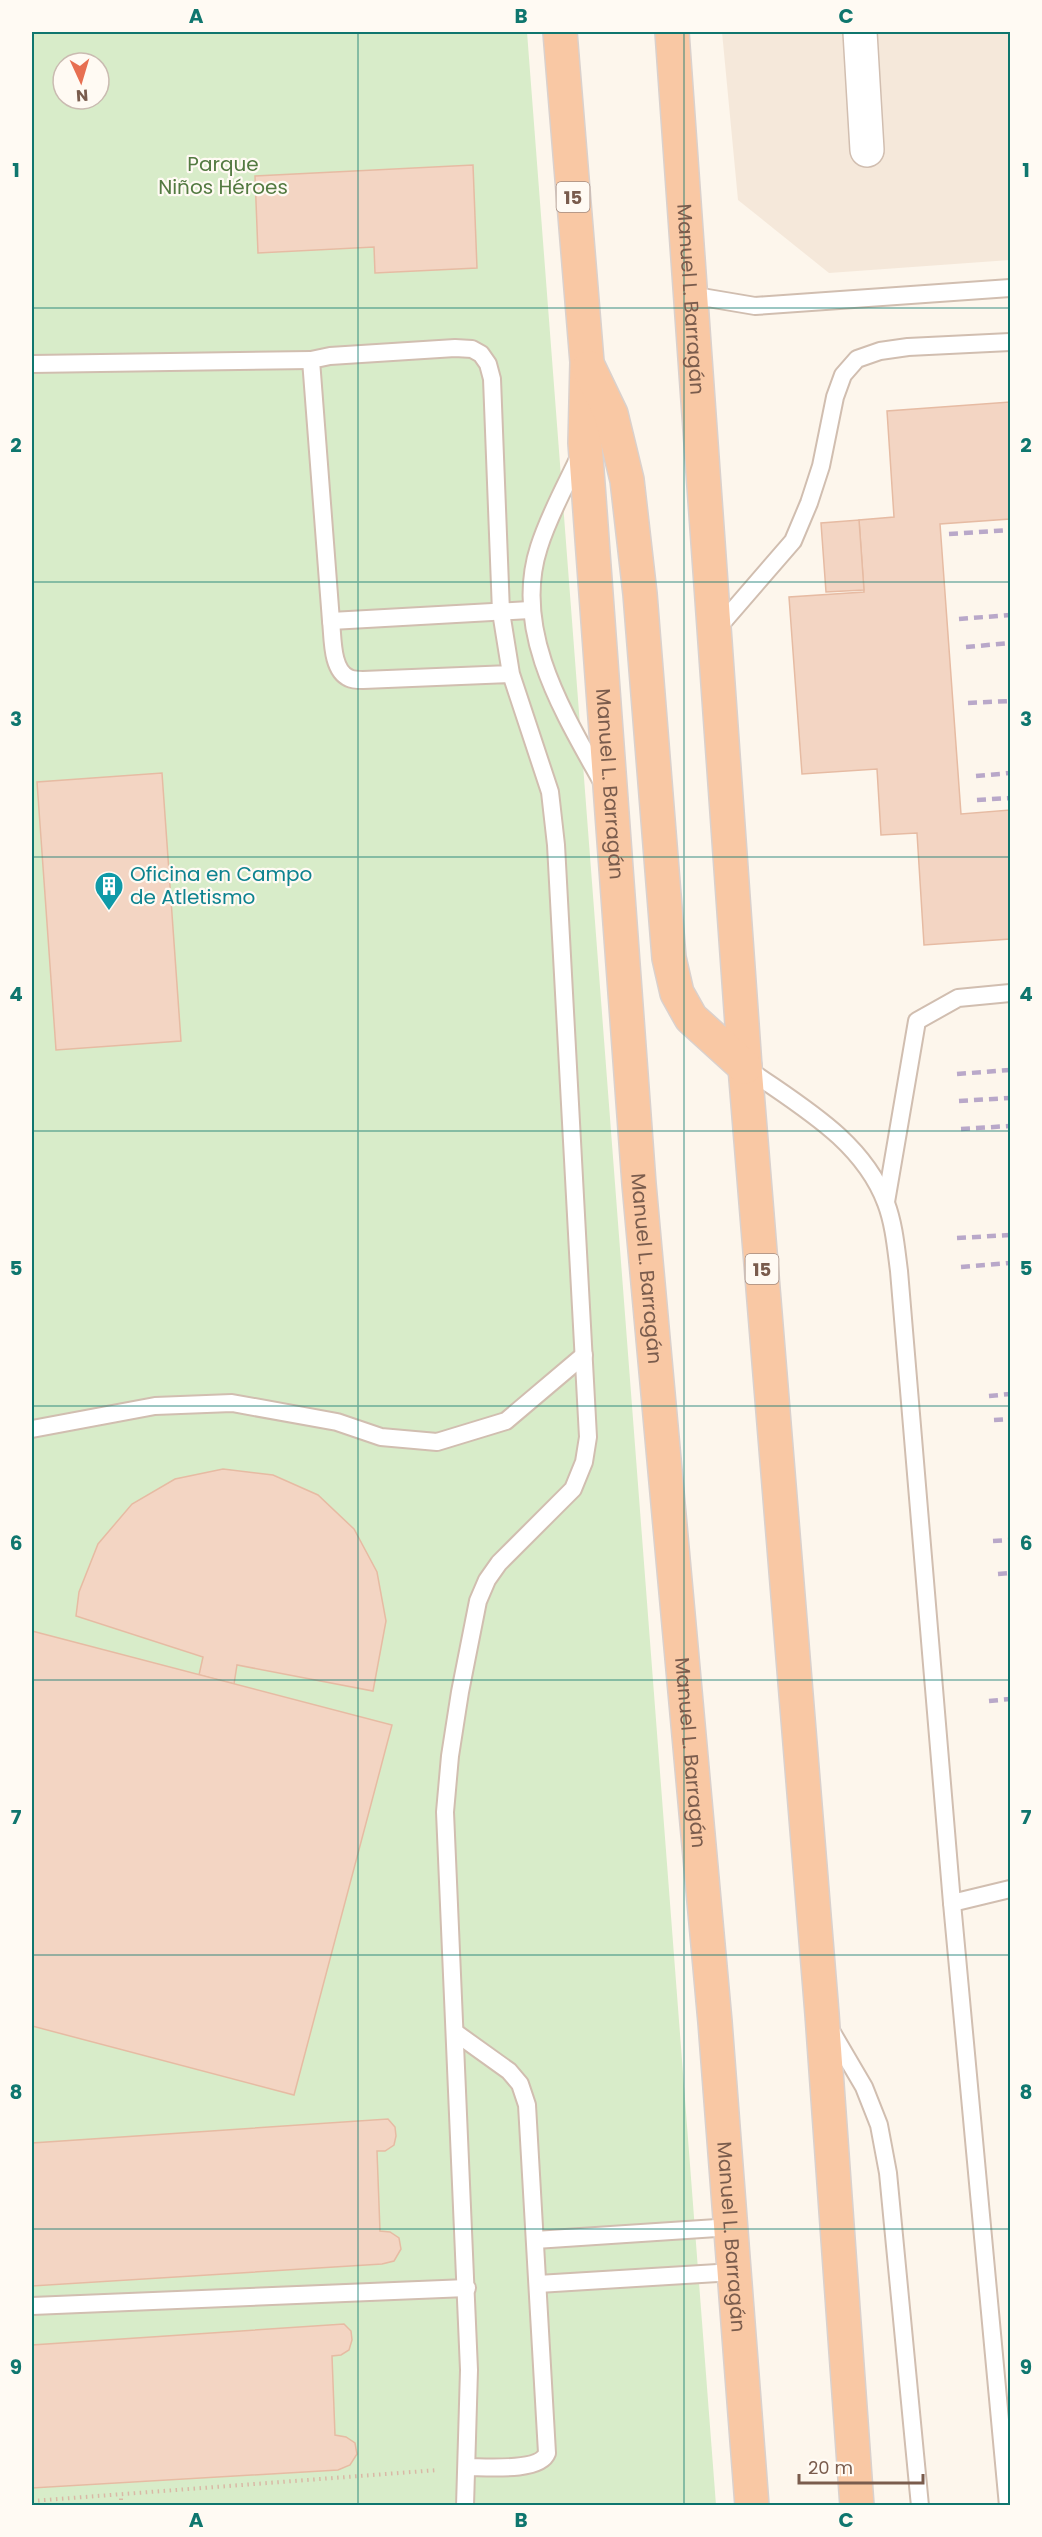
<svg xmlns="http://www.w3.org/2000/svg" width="1042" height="2537" font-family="Poppins,sans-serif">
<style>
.residential{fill:#f5e8da}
.green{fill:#d8ecc9;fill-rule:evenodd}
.building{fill:#f3d5c3;stroke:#e6bba3;stroke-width:1.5}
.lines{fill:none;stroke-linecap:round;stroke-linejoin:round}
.service-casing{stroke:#d1beb0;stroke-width:20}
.minor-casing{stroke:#d1beb0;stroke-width:36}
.trunk-casing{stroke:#dad1cd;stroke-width:36}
.path{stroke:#d9b8a5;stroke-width:4;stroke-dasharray:1.5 4.5;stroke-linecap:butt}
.service{stroke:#fff;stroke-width:16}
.minor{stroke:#fff;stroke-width:33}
.trunk{stroke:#f9c8a4;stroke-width:33}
.rail{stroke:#b9a8c9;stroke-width:4.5;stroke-dasharray:9 6;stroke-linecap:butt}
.grid{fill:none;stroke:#0f766e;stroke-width:1.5;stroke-opacity:0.55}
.labels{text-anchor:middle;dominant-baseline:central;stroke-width:4.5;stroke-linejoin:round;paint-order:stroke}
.shield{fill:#fffaf3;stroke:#a28b7f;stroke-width:1.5}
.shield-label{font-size:18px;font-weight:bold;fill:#7a5c4d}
.park-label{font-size:20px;fill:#537a41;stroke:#fffaf3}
.street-label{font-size:20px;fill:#7a5c4d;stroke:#fffaf3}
.culture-label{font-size:20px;fill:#0d838f;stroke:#fffaf3;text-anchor:start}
.neatline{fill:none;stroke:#0f766e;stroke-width:2}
.grid-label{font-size:20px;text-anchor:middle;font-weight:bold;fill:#0f766e}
</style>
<rect width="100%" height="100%" fill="#fdf6ec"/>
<path class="residential" d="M722 32H1010V260L829 273 738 200Z"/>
<path class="green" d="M32 32H527L716 2505 32 2506ZM63 63H99V99H63Z"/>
<g class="building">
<path d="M473 165 477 268 375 273 374 247 258 253 255 176Z"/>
<path d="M1010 402V519L940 524 961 814 1010 810V939L924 945 917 833 881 835 877 769 802 774 789 597 864 592 859 520 894 517 887 411Z"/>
<path d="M859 520 864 590 826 592 821 523Z"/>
<path d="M162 773 181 1041 56 1050 37 782Z"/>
<path d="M223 1469 273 1475 318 1495 354 1529 377 1572 386 1621 373 1691 237 1665 234 1684 199 1675 203 1657 76 1616 79 1592 98 1544 132 1504 175 1479Z"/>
<path d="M32 1631 392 1725 294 2095 32 2026Z"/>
<path d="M388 2119 395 2127 396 2136 394 2145 385 2151H377L380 2231 390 2232 399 2238 401 2249 394 2261 382 2264 32 2286V2143Z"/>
<path d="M344 2324 351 2331 352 2340 349 2350 341 2355 332 2356 335 2435 346 2437 355 2443 357 2454 350 2465 338 2470 32 2488V2345Z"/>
</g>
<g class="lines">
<g class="service-casing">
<g id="service">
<path d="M690 295 755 306 1010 288"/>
<path d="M32 364 311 360"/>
<path d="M580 455C566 485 549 515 539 547 512 630 563 712 602 782"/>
<path d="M331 621 530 610"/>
<path d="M716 630 793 541 809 503 821 466 835 397 843 375 857 359 880 351 908 347 1010 342"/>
<path d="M745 1067C798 1105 862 1139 886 1203 894 1224 896 1248 899 1271L952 1903 1008 2506"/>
<path d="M886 1202 917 1021 958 998 1010 993"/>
<path d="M32 1429 155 1406 232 1403 337 1422 381 1437 437 1442 506 1421 584 1355"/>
<path d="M952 1903 1010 1889"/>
<path d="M830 2029 864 2087 879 2125 888 2173 920 2506"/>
<path d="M456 2033 509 2071 520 2084 527 2105 547 2453C540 2472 486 2467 467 2467"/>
<path d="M535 2240 732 2227"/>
<path d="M538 2284 734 2272"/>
<path d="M32 2306 467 2288"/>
<path d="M465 2506 469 2370 445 1812 450 1756 460 1692 478 1601 487 1580 499 1563 573 1489 584 1462 588 1437 556 845 550 792 511 674 363 680C359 680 353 680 349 678 331 670 333 637 331 621L311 360 330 356 455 348 472 349 481 354 488 364 492 379 501 612 511 674"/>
</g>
</g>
<g class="minor-casing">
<path id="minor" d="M860 32 867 150"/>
</g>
<g class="trunk-casing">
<g id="trunk">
<path id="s1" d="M560 32 587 362 585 443 639 1184 715 2022 752 2506"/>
<path id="s2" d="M672 32 745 1067 822 2014 857 2506"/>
<path d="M589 368 611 414 627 480 640 594 669 958 677 993 691 1018 745 1067"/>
</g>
</g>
<g class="path">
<path d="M32 2501 438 2470"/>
<path d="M121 2506V2494"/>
</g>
<use href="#service" class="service"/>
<use href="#minor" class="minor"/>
<use href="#trunk" class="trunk"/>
<g class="rail">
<path d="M949 534 1010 530"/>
<path d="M959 619 1010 615"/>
<path d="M966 647 1010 643"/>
<path d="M968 703 1010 701"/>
<path d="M976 776 1010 773"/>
<path d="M977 800 1010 798"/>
<path d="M957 1074 1010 1070"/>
<path d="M959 1101 1010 1098"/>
<path d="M961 1129 1010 1126"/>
<path d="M957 1238 1010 1235"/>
<path d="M961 1267 1010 1263"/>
<path d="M989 1396 1010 1394"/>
<path d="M994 1420 1010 1419"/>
<path d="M993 1541 1010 1540"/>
<path d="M998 1574 1010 1573"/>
<path d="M989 1701 1010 1699"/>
</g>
</g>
<path class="grid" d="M358 32V2506M684 32V2506M32 308H1010M32 582H1010M32 857H1010M32 1131H1010M32 1406H1010M32 1680H1010M32 1955H1010M32 2229H1010"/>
<defs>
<g id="building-pin" transform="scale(1.5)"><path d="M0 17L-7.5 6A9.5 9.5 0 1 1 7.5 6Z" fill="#0f9aa8" stroke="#fffaf3"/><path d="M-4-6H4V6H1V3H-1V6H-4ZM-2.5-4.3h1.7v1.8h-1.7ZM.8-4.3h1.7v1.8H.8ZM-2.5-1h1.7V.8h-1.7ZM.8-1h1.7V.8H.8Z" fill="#fff"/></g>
</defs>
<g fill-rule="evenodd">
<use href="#building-pin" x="109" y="886"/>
</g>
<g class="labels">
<g class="shield">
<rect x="556.5" y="182" width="33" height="30" rx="4.5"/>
<rect x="745.5" y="1254" width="33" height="30" rx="4.5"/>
</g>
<g class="shield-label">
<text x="573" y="197">15</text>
<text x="762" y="1269">15</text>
</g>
<g class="park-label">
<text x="223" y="164">Parque<tspan x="223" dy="23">Niños Héroes</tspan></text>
</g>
<g class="street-label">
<text stroke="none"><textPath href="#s2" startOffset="268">Manuel L. Barragán</textPath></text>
<text stroke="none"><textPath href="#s1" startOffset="754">Manuel L. Barragán</textPath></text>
<text stroke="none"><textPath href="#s1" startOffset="1240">Manuel L. Barragán</textPath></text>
<text stroke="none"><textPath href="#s1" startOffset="1726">Manuel L. Barragán</textPath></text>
<text stroke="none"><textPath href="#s1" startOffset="2212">Manuel L. Barragán</textPath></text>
</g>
<g class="culture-label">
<text x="130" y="874">Oficina en Campo<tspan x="130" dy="23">de Atletismo</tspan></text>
</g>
</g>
<rect width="1042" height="2537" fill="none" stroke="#fffaf3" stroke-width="66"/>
<g transform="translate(81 81) rotate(176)"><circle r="28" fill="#fffaf3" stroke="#cabbb1" stroke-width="1.5"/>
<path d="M0-4.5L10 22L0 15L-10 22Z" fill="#e76f51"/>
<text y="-9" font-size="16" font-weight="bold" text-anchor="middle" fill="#7a5c4d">N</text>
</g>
<path d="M799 2474v9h124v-9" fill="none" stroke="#7a5c4d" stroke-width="3"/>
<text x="808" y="2474" font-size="18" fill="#7a5c4d" stroke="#fffaf3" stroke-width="4.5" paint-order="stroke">20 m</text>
<rect x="33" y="33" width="976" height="2471" class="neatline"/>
<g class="grid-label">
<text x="196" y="23">A</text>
<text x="521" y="23">B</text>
<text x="846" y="23">C</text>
<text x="16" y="177">1</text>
<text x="1026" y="177">1</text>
<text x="16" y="452">2</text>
<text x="1026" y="452">2</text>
<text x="16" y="726">3</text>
<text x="1026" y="726">3</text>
<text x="16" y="1001">4</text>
<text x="1026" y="1001">4</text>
<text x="16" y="1275">5</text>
<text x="1026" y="1275">5</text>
<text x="16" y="1550">6</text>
<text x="1026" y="1550">6</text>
<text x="16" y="1824">7</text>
<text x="1026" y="1824">7</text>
<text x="16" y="2099">8</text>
<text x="1026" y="2099">8</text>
<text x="16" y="2374">9</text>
<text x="1026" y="2374">9</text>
<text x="196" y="2527">A</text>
<text x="521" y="2527">B</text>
<text x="846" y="2527">C</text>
</g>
</svg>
